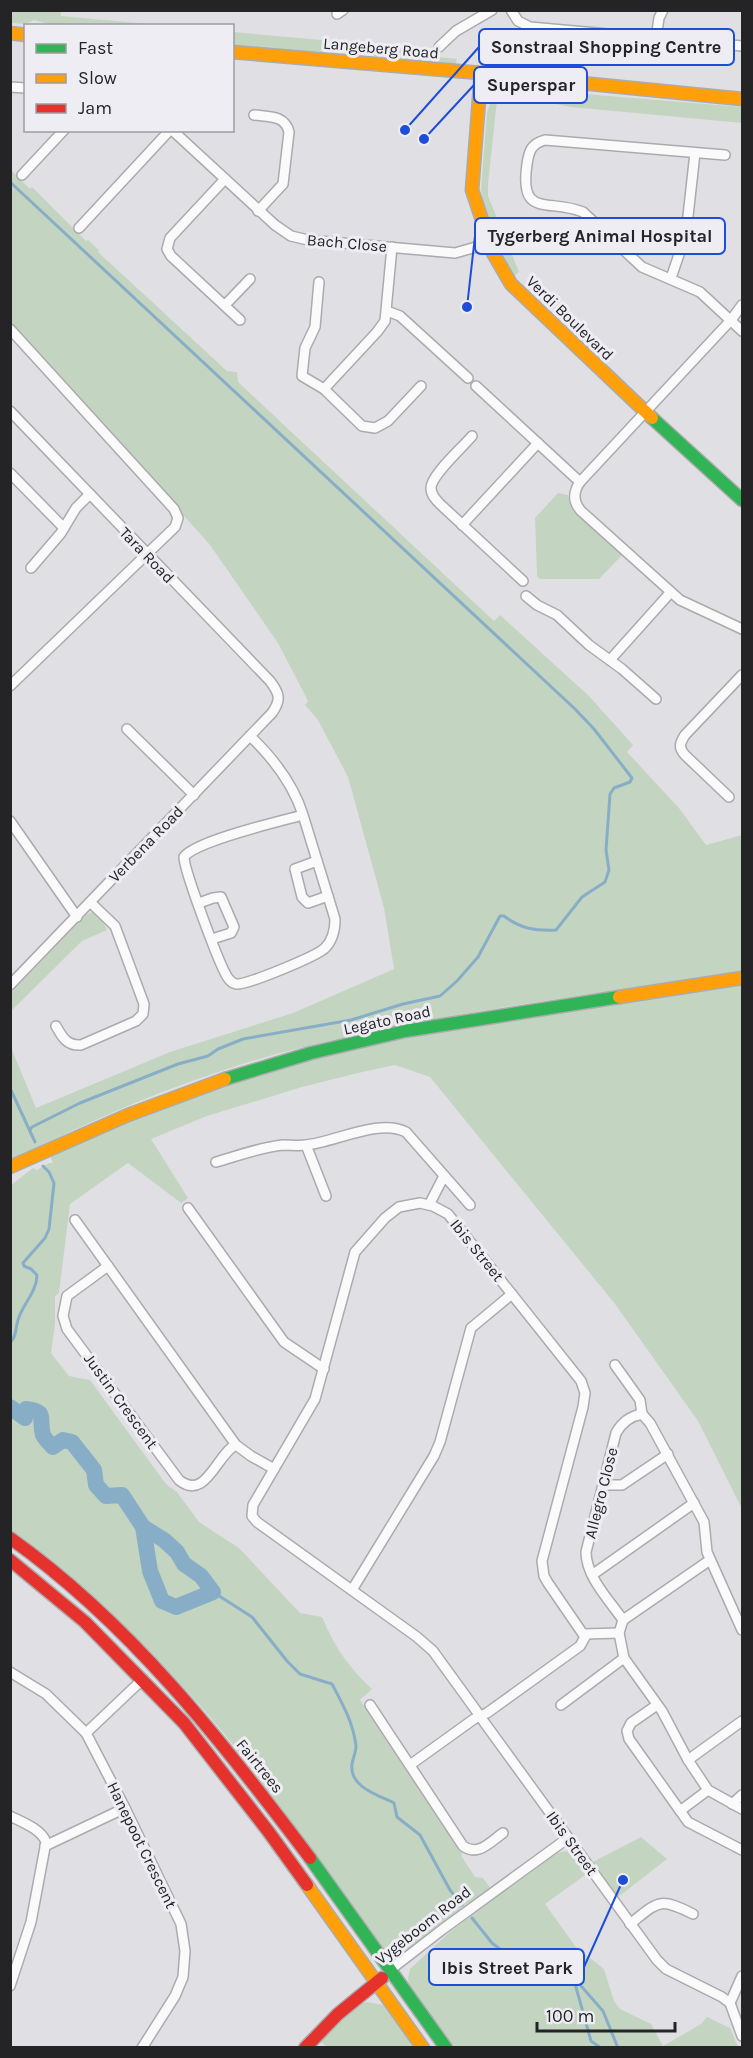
<svg xmlns="http://www.w3.org/2000/svg" width="753" height="2058" font-family="Karla,sans-serif">
<style>
.green{fill:#c3d5c1}
.lines{fill:none;stroke-linecap:round;stroke-linejoin:round}
.stream{stroke:#88aec7;stroke-width:3}
.river{stroke:#88aec7;stroke-width:16}
.street-casing{stroke:#ababae;stroke-width:12}
.fast-casing{stroke:#ababae;stroke-width:15}
.slow-casing{stroke:#ababae;stroke-width:15}
.jam-casing{stroke:#ababae;stroke-width:15}
.street{stroke:#fafafb;stroke-width:9}
.fast{stroke:#30b455;stroke-width:12}
.slow{stroke:#ff9f0a;stroke-width:12}
.jam{stroke:#e5322d;stroke-width:12}
.labels{text-anchor:middle;dominant-baseline:central;stroke-width:6;stroke-linejoin:round;paint-order:stroke}
.street-label{font-size:16px;fill:#242427;stroke:#ededf3}
.leader{fill:none;stroke:#1d4ed8;stroke-width:2}
.callout-dot{fill:#1d4ed8;stroke:#ededf3;stroke-width:2}
.callout{fill:#ededf3;stroke:#1d4ed8;stroke-width:2}
.callout-label{font-size:18px;text-anchor:middle;font-weight:bold;fill:#242427}
</style>
<rect width="100%" height="100%" fill="#e0e0e4"/>
<g class="green">
<path d="M10 11H61V16L159 25 55 26 34 20 25 24 11 23Z"/>
<path d="M233 32 423 49 428 56 457 59 456 65 366 55 233 46Z"/>
<path d="M513 88 742 107V123L571 107 504 94 497 100 488 184V196L519 272 513 277 507 268 483 205 481 189 487 113C491 99 496 90 512 90Z"/>
<path d="M11 170 30 189 32 187 86 241 88 240 99 250 98 252 227 371 237 372 238 382 494 621 500 615 589 696 633 745 627 752 679 808 706 845 742 835V971C592 995 440 1012 292 1050 194 1075 100 1115 11 1161L10 1045 36 1108 170 1052 293 1013 394 969 384 908 348 777 318 720 305 705 308 701 278 643 210 545 11 322Z"/>
<path d="M558 493 568 495 574 512 622 555 599 579H540L537 576 535 518Z"/>
<path d="M92 912 100 916 107 930 82 941 11 1011 10 994 86 915Z"/>
<path d="M742 984V1509L698 1421 615 1304 430 1077 395 1065 358 1073 302 1087 207 1116 151 1139 188 1198 181 1203 128 1163 70 1204 59 1293 55 1296V1324L51 1353 69 1376 90 1380 166 1484 177 1492 199 1522 239 1548 300 1613 322 1617C336 1649 347 1665 372 1689L360 1700 461 1850 462 1857 475 1877 483 1878 491 1889 469 1905 468 1903 459 1910 460 1912 404 1952 391 1953 378 1944C320 1863 264 1778 198 1703 141 1639 78 1582 11 1530V1185L33 1168 37 1170 49 1163H53L50 1156 165 1105 281 1066 339 1051 394 1040Z"/>
<path d="M641 1837 667 1859 618 1897 593 1862Z"/>
<path d="M566 1851 575 1855 588 1873 545 1904 576 1947 604 1969 614 2001 620 2009 651 2024 663 2046 701 2024 707 2017 730 2028 738 2047H453L409 1986 408 1978 410 1969 451 1931 557 1853Z"/>
<path d="M367 2002 383 2005 414 2047H332L326 2046 319 2041 359 2004Z"/>
</g>
<g class="lines">
<g class="stream">
<path d="M10 182 575 709 594 729 632 778 630 782 614 788 610 794 606 850 609 870 605 882 582 897 556 930C535 931 521 929 504 916H500L478 957 457 981 440 996 403 1004 351 1020 243 1039 218 1049 208 1056 178 1064 80 1103 32 1127 30 1130"/>
<path d="M10 1088 35 1142"/>
<path d="M10 1343C17 1336 15 1329 18 1320 22 1305 37 1292 37 1275L31 1269 24 1266 23 1263 45 1238 49 1229 54 1183 49 1172 43 1166"/>
<path d="M213 1592 252 1617 287 1661 300 1674 332 1684C343 1705 353 1722 356 1746 356 1752 353 1758 352 1764 349 1787 378 1795 394 1803L397 1817 420 1835 450 1890 462 1905"/>
<path d="M472 1918 492 1943 531 1973 574 1978 603 2011 618 2048"/>
<path d="M574 1980 591 2041 601 2048"/>
</g>
<path class="river" d="M10 1407 25 1418 26 1409C49 1412 38 1418 43 1435 45 1439 50 1444 53 1447L63 1440 72 1442 94 1470 96 1485 106 1496 122 1495 143 1527 150 1571 162 1601 176 1607 213 1592 201 1576 184 1564 177 1552 164 1540 143 1527"/>
<g class="street-casing">
<g id="street">
<path d="M511 10 518 21 530 27 742 46"/>
<path d="M337 14 343 10"/>
<path d="M656 38 659 18 663 10"/>
<path d="M439 47 456 31 492 10"/>
<path d="M10 87 26 88"/>
<path d="M254 115C269 117 285 115 289 132L283 184 258 211"/>
<path d="M172 130 275 225 291 236 308 240 455 253 490 243"/>
<path d="M725 155 545 140C531 144 529 151 527 164 519 219 548 198 583 212L642 267 700 292 742 331"/>
<path d="M22 175 64 130"/>
<path d="M225 179 170 238 167 249 171 256 240 320"/>
<path d="M79 228 170 130"/>
<path d="M671 278 686 234 695 153"/>
<path d="M319 282 315 327 305 348 302 376 324 389 362 426 375 428 388 421 421 386"/>
<path d="M225 305 250 279"/>
<path d="M742 305 731 320 580 482C573 492 573 502 581 511L680 600 742 629"/>
<path d="M387 311 400 316 468 378"/>
<path d="M10 329 174 509 178 518 175 527 10 686"/>
<path d="M476 386 580 482"/>
<path d="M324 389 377 332 385 321 392 247"/>
<path d="M10 411 270 681C280 694 281 700 272 713L10 985"/>
<path d="M472 436C463 447 431 475 431 488 431 495 436 500 440 504L523 581"/>
<path d="M10 473 64 528"/>
<path d="M462 525 538 443"/>
<path d="M31 568 61 533 76 508 90 494"/>
<path d="M526 596 537 605 557 615 589 645 622 669 656 699"/>
<path d="M610 660 670 593"/>
<path d="M127 729 194 795"/>
<path d="M250 736C273 758 293 783 303 815L335 919C335 930 333 940 325 948 317 956 245 986 236 984 232 983 230 981 228 978 220 967 184 870 184 857 195 841 281 821 303 815"/>
<path d="M729 797 685 755C678 747 680 743 685 735L742 675"/>
<path d="M10 821 77 917"/>
<path d="M317 861 295 869 302 897 308 903 328 896"/>
<path d="M199 903 213 898 221 897 234 927 231 933 212 939"/>
<path d="M56 1026C62 1037 67 1046 81 1045L136 1021 143 1014 144 1004 115 926 90 902"/>
<path d="M306 1145 326 1196"/>
<path d="M216 1162C237 1156 261 1147 283 1145 291 1145 299 1146 306 1145 335 1142 380 1118 406 1132L470 1205"/>
<path d="M429 1205 444 1176"/>
<path d="M188 1208 284 1342 324 1369"/>
<path d="M75 1220 236 1445 251 1456 274 1469"/>
<path d="M108 1266 67 1296 63 1316 67 1329 179 1480C206 1502 217 1453 236 1445"/>
<path d="M615 1365 640 1400 642 1414"/>
<path d="M604 1485H622L668 1454"/>
<path d="M592 1575 694 1503"/>
<path d="M352 1590 434 1456 440 1442 471 1328 512 1294"/>
<path d="M623 1620 710 1560"/>
<path d="M742 1630 707 1552 704 1522 650 1423 642 1414C631 1416 622 1422 616 1433L586 1552C586 1577 610 1601 623 1620L619 1633 624 1658 662 1711 688 1760 708 1790 742 1809"/>
<path d="M584 1634 619 1633"/>
<path d="M10 1672 46 1694 86 1733 125 1808 181 1924 185 1951 183 1977 175 1996 142 2048"/>
<path d="M370 1705 463 1846C478 1857 490 1842 503 1833"/>
<path d="M561 1705 624 1658"/>
<path d="M657 1705 631 1723 627 1731 629 1739 688 1822 742 1850"/>
<path d="M86 1733 143 1679"/>
<path d="M688 1760 742 1721"/>
<path d="M410 1765 474 1719 487 1713 580 1646 585 1637 548 1583 544 1576 542 1561 583 1407 585 1393 581 1381 448 1214 433 1206 420 1203 399 1207 385 1218 355 1252 315 1399 253 1505 252 1516 257 1522 417 1637 433 1651 475 1709 484 1722 657 1960 666 1969 722 1997 730 2003 742 2036"/>
<path d="M732 1804 742 1795"/>
<path d="M680 1811 708 1790"/>
<path d="M10 1816C22 1822 41 1829 46 1842L31 1922 10 1986"/>
<path d="M45 1846 125 1808"/>
<path d="M630 1924C659 1901 659 1897 693 1914"/>
<path d="M390 1970 443 1929 568 1838"/>
<path d="M730 2003 742 1976"/>
</g>
</g>
<g class="fast-casing">
<g id="fast">
<path d="M652 418 742 500"/>
<path d="M225 1079 311 1053 405 1031 619 997"/>
<path d="M310 1858 446 2048"/>
</g>
</g>
<g class="slow-casing">
<g id="slow">
<path d="M10 33 26 35"/>
<path d="M232 52 481 73 742 99"/>
<path d="M481 73 472 190 493 253 511 284 652 418"/>
<path d="M619 997 742 978"/>
<path d="M10 1167 128 1115 225 1079"/>
<path d="M307 1885 423 2048"/>
</g>
</g>
<g class="jam-casing">
<g id="jam">
<path d="M10 1538C130 1623 222 1741 310 1858"/>
<path d="M10 1560 85 1622 184 1723 268 1831 307 1885"/>
<path d="M305 2048 338 2014 382 1978"/>
</g>
</g>
<use href="#street" class="street"/>
<use href="#fast" class="fast"/>
<use href="#slow" class="slow"/>
<use href="#jam" class="jam"/>
</g>
<g class="labels">
<g class="street-label">
<text transform="translate(381 48) rotate(5)">Langeberg Road</text>
<text transform="translate(347 243) rotate(5)">Bach Close</text>
<text transform="translate(570 318) rotate(44)">Verdi Boulevard</text>
<text transform="translate(147 555) rotate(46)">Tara Road</text>
<text transform="translate(146 844) rotate(-46)">Verbena Road</text>
<text transform="translate(387 1020) rotate(-12)">Legato Road</text>
<text transform="translate(477 1250) rotate(51)">Ibis Street</text>
<text transform="translate(121 1401) rotate(54)">Justin Crescent</text>
<text transform="translate(601 1493) rotate(-76)">Allegro Close</text>
<text transform="translate(260 1766) rotate(51)">Fairtrees</text>
<text transform="translate(572 1843) rotate(54)">Ibis Street</text>
<text transform="translate(142 1845) rotate(64)">Hanepoot Crescent</text>
<text transform="translate(423 1925) rotate(-38)">Vygeboom Road</text>
</g>
</g>
<path class="leader" d="M405 130L479 47M424 139L474 85M467 307L475 236M623 1880L584 1967"/>
<g class="callout-dot">
<circle cx="405" cy="130" r="6"/>
<circle cx="424" cy="139" r="6"/>
<circle cx="467" cy="307" r="6"/>
<circle cx="623" cy="1880" r="6"/>
</g>
<g class="callout">
<rect x="479" y="29" width="255" height="36" rx="6"/>
<rect x="474" y="67" width="113" height="36" rx="6"/>
<rect x="475" y="218" width="250" height="36" rx="6"/>
<rect x="429" y="1949" width="155" height="36" rx="6"/>
</g>
<g class="callout-label">
<text x="606" y="53">Sonstraal Shopping Centre</text>
<text x="531" y="91">Superspar</text>
<text x="600" y="242">Tygerberg Animal Hospital</text>
<text x="507" y="1974">Ibis Street Park</text>
</g>
<rect width="753" height="2058" fill="none" stroke="#242427" stroke-width="24"/>
<rect x="24" y="24" width="210" height="108" fill="#ededf3" stroke="#9d9da1" stroke-width="1.5"/>
<rect x="36" y="44" width="30" height="9" fill="#30b455" stroke="#9d9da1" stroke-width="1.5"/>
<text x="78" y="54" font-size="18" fill="#242427">Fast</text>
<rect x="36" y="74" width="30" height="9" fill="#ff9f0a" stroke="#9d9da1" stroke-width="1.5"/>
<text x="78" y="84" font-size="18" fill="#242427">Slow</text>
<rect x="36" y="104" width="30" height="9" fill="#e5322d" stroke="#9d9da1" stroke-width="1.5"/>
<text x="78" y="114" font-size="18" fill="#242427">Jam</text>
<path d="M537 2022v9h138v-9" fill="none" stroke="#242427" stroke-width="3"/>
<text x="546" y="2022" font-size="18" fill="#242427" stroke="#ededf3" stroke-width="4.5" paint-order="stroke">100 m</text>
</svg>
